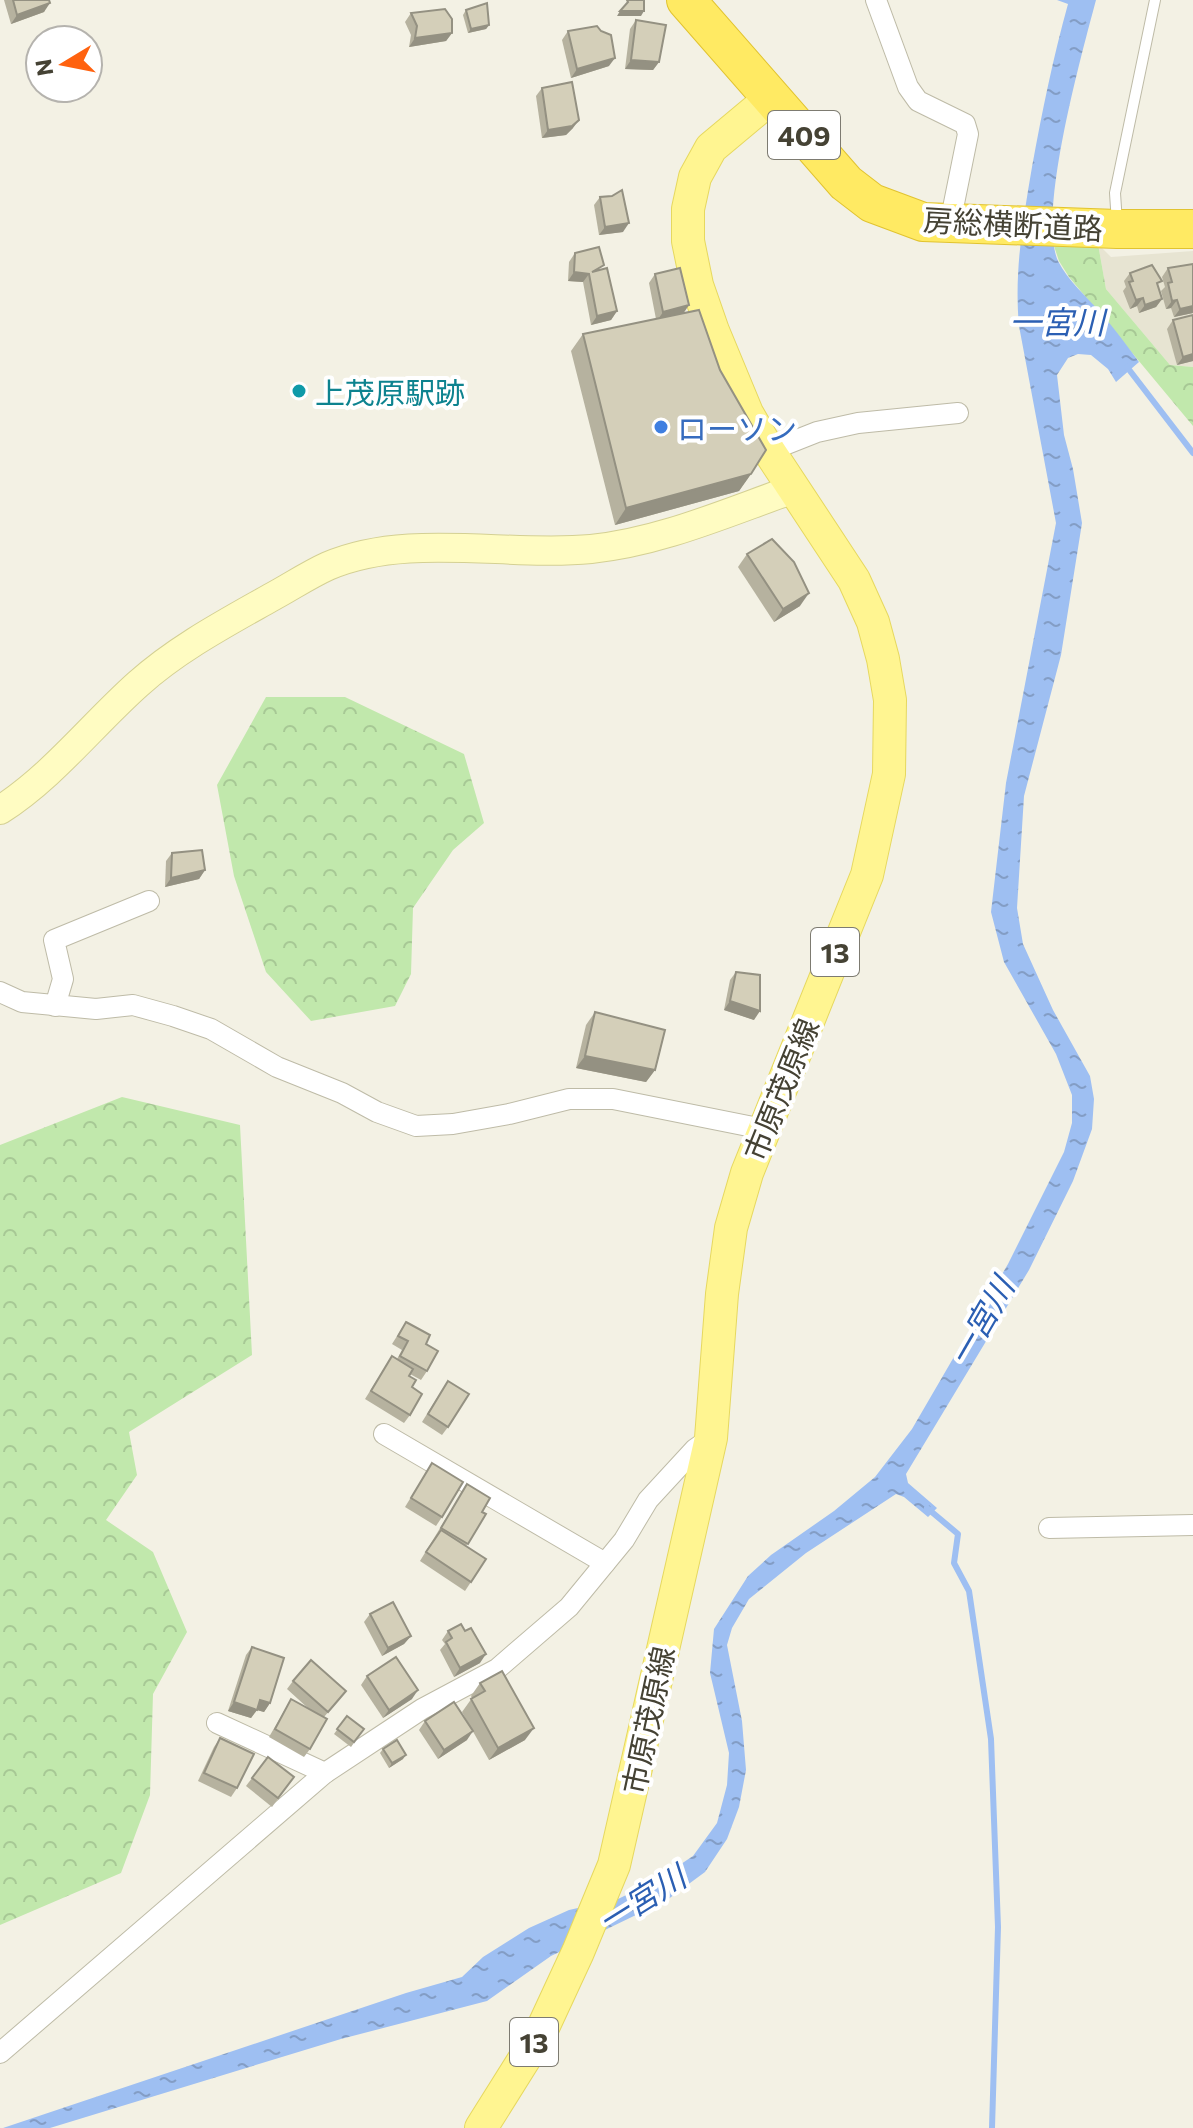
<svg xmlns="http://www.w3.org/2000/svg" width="1193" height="2128" font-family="Commissioner,'Noto Sans JP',sans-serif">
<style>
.residential{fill:#e7e4d2}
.forest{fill:url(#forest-crowns)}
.water{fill:url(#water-ripples)}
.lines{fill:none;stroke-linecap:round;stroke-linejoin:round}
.stream{stroke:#9ebff2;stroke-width:6}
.lane-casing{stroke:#bebba7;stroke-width:12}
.street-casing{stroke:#bebba7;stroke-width:22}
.secondary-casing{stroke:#d4d093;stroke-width:30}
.primary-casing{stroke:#e6d85f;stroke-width:34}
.highway-casing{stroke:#e1c330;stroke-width:40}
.lane{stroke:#fff;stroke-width:10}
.street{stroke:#fff;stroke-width:20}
.secondary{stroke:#fffcc2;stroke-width:28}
.primary{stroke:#fff591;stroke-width:32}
.highway{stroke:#ffea63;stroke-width:38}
.wall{fill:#b6b29f}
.shaded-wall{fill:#949182}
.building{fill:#d4cfb9;stroke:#949182;stroke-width:2}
.culture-dot{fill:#0f9aa8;stroke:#fff;stroke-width:3}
.shop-dot{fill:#3f7fe0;stroke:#fff;stroke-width:3}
.labels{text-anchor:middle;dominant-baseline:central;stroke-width:8;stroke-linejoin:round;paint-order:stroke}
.shield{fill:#fff;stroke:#7d7b71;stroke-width:2}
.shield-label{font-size:28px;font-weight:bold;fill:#454234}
.street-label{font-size:30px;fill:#454234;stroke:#fff}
.culture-label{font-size:30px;fill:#0d838f;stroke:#fff;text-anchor:start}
.shop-label{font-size:30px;fill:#366cbe;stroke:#fff;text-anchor:start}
.water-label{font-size:32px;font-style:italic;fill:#2b5fb3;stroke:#fff}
</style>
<defs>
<pattern id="forest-crowns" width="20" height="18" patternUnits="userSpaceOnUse" patternTransform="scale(2)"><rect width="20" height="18" fill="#c1e8ac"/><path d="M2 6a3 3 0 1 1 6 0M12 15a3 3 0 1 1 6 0" fill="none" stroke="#a7c895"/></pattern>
<pattern id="water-ripples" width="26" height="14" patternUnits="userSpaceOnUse" patternTransform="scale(2)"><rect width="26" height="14" fill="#9ebff2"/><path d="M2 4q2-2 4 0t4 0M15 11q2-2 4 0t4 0" fill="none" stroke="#839dc5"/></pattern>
</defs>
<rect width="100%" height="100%" fill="#f3f1e4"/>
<path class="residential" d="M1098 244 1111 257 1193 251V367L1170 365 1106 289Z"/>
<g class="forest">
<path d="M1053 243 1098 244 1106 289 1170 365 1193 367V426L1069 277 1059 261Z"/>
<path d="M266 697H345L464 754 484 823 453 850 413 908 411 974 395 1006 311 1021 266 972 234 876 217 785Z"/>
<path d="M122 1097 240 1125 252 1355 129 1432 137 1475 106 1520 153 1552 187 1632 153 1694 150 1795 121 1873 0 1925V1145Z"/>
</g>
<path class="water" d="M1057 0H1096C1082 53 1037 214 1058 261 1068 281 1087 297 1101 313 1115 329 1127 346 1139 362L1116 382 1108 369 1091 355 1078 354 1068 358 1057 375 1064 435 1073 469 1082 523 1061 655 1024 796 1017 908 1023 944 1053 1010 1090 1076 1094 1099 1092 1129 1073 1181 1029 1270 906 1474 908 1483 937 1508 928 1517 904 1497 896 1494 806 1553 749 1599 732 1628 727 1645 742 1721 746 1770 739 1807 727 1839 705 1872 667 1900 551 1956 487 2001 341 2039 50 2128H3L406 1993 462 1977 483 1957 529 1928 569 1910 618 1899 657 1880 693 1856 717 1823 727 1785 729 1753 710 1673 714 1629 748 1576 771 1555 834 1511 875 1477 912 1429 1008 1264 1064 1152 1072 1123V1095L1056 1054 1004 962 991 912 1006 783 1056 523 1019 326C1014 272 1023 220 1032 167 1042 112 1053 58 1068 4Z"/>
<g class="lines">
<g class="stream">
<path d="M1127 367 1193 453"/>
<path d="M927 1508 958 1534 954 1563 969 1591 991 1739 998 1927 992 2128"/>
</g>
<g class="lane-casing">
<path id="lane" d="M1117 223 1115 193 1155 0"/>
</g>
<g class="street-casing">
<g id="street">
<path d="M876 0 908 87 918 101 965 124 968 134 950 223"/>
<path d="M769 451 817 432 858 423 958 413"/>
<path d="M0 992 22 1002 96 1009 133 1005 173 1016 211 1029 277 1067 342 1093 377 1112 416 1126 453 1124 509 1114 569 1099H613L763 1129"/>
<path d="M55 1006 63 979 54 940 149 901"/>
<path d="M384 1434 605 1563"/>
<path d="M1049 1528 1193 1525"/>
<path d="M217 1723 325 1773"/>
<path d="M0 2053 325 1773 422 1709 497 1669 569 1607 624 1540 648 1500 695 1449 711 1438"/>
</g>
</g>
<g class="secondary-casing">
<path id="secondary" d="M0 810C52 777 92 725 138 684 177 649 224 624 270 598 289 588 308 575 328 566 407 532 506 557 591 549 661 542 728 512 794 489"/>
</g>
<g class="primary-casing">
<path id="primary" d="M481 2128 540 2034 578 1952 614 1865 711 1438 722 1294 731 1228 747 1173 867 875 889 774 890 700 883 659 873 622 854 580 769 451 747 413 713 331 697 285 688 241V209L695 177 711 148 772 97"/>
</g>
<g class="highway-casing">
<path id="highway" d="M686 0 846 183 872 203 923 222 1117 229H1193"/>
</g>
<use href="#lane" class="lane"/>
<use href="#street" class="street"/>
<use href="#secondary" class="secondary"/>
<use href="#primary" class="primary"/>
<use href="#highway" class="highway"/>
</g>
<g class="wall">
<path d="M4 0H49L44 12 11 24Z"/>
<path d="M466 10 489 25 486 29 468 33 463 15Z"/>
<path d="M411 13 452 33 446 41 409 47 411 35 405 22Z"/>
<path d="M636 20 659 62 653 70 625 69 630 29Z"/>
<path d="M568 31 609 66 571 78 562 40Z"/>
<path d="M542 88 573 128 566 135 542 138 536 96Z"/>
<path d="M612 196 623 232 599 235 594 205 600 197Z"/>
<path d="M575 253 600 270 617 311 611 320 591 325 583 282 568 281 569 262Z"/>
<path d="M1168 268 1193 313 1174 317 1171 308 1166 309 1161 291 1165 287 1162 277Z"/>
<path d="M1130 273 1158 286 1162 299 1156 307 1139 313 1137 306 1130 309 1123 291 1126 287 1124 281Z"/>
<path d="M655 274 684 313 751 474 739 491 615 525 571 351 583 334 656 319 649 283Z"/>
<path d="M1173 320 1193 361 1177 365 1167 329Z"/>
<path d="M747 554 800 606 774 622 738 567Z"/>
<path d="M172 853 205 870 199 879 165 887 166 861Z"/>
<path d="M736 972 754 1020 724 1010 730 980Z"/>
<path d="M595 1012 655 1070 646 1082 576 1068 586 1025Z"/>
<path d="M406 1322 426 1344 427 1371 421 1380 410 1374 409 1376 412 1387 410 1415 404 1423 365 1399 392 1356 397 1359 402 1350 392 1344Z"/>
<path d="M442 1390 448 1427 442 1435 422 1422Z"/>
<path d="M432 1463 442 1517 436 1526 405 1507Z"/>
<path d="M467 1484 482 1512 486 1514 466 1546 486 1559 465 1591 420 1561Z"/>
<path d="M370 1614 411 1636 404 1644 382 1656 364 1622Z"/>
<path d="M448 1631 480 1663 454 1677 440 1650 445 1644 442 1640Z"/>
<path d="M252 1647 270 1703 264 1712 257 1710 251 1718 228 1711 246 1655Z"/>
<path d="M367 1676 412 1699 383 1718 361 1685Z"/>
<path d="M293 1681 346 1691 324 1717 310 1749 304 1757 269 1737 291 1699 309 1709 287 1689Z"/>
<path d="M480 1683 525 1740 489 1760 462 1712 472 1698 471 1696Z"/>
<path d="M347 1716 364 1729 351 1747 334 1734Z"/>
<path d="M425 1721 467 1740 438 1759 419 1730Z"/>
<path d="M220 1738 237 1788 231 1797 198 1781 214 1747Z"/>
<path d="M383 1749 403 1759 389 1768 380 1753Z"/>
<path d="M268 1757 294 1777 272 1807 246 1786Z"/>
</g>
<g class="shaded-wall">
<path d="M50 3 44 12 11 24 17 15Z"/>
<path d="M620 11H644L641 16H617Z"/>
<path d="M489 25 486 29 468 33 471 29Z"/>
<path d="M452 33 446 41 409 47 415 38Z"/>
<path d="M615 58 609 66 571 78 577 69Z"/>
<path d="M631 60 659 62 653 70 625 69Z"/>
<path d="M579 120 573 128 566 135 542 138 548 130Z"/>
<path d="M629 223 623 232 599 235 605 227Z"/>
<path d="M574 272 589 274 583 282 568 281Z"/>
<path d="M1143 298 1137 306 1130 309 1136 300Z"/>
<path d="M1162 299 1156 307 1139 313 1145 305Z"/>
<path d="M1177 300 1171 308 1166 309 1172 301Z"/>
<path d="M689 305 683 314 657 321 663 312Z"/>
<path d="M1193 306V313L1174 317 1180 309Z"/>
<path d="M617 311 611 320 591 325 597 316Z"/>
<path d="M1193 354V361L1177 365 1183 357Z"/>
<path d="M751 474 739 491 615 525 626 508Z"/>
<path d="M809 593 800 606 774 622 783 609Z"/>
<path d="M205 870 199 879 165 887 171 878Z"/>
<path d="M730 1001 760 1011 754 1020 724 1010Z"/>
<path d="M585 1056 655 1070 646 1082 576 1068Z"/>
<path d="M411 1636 404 1644 382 1656 388 1648Z"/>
<path d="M486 1654 480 1663 454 1677 460 1668Z"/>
<path d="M418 1690 412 1699 383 1718 389 1710Z"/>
<path d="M260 1700 270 1703 264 1712 257 1710 251 1718 228 1711 234 1702Z"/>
<path d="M534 1728 525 1740 489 1760 498 1748Z"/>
<path d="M473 1731 467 1740 438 1759 444 1750Z"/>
<path d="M406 1755 403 1759 389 1768 392 1763Z"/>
</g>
<g class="building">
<path d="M13 0H49L50 3 17 15Z"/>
<path d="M627 0H644V11H620L628 2Z"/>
<path d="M487 3 489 25 471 29 466 10Z"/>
<path d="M445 9 452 19V33L415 38 417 26 411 13Z"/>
<path d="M636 20 666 25 659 62 631 60Z"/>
<path d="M597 26 601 31 611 35 615 58 577 69 568 31Z"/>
<path d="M572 82 579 120 572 126 548 130 542 88Z"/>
<path d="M622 190 629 223 605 227 600 197 612 196Z"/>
<path d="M599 247 604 265 592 272 607 268 617 311 597 316 589 274 574 272 575 253Z"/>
<path d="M1193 264V306L1180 309 1177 300 1172 301 1168 283 1172 282 1168 268Z"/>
<path d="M1152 265 1162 281 1157 283 1162 299 1145 305 1143 298 1136 300 1129 282 1133 281 1130 273Z"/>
<path d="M680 268 689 305 663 312 655 274Z"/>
<path d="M699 310 720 370 766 450 751 474 626 508 583 334Z"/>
<path d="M1193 315V354L1183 357 1173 320Z"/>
<path d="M772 539 794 562 809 593 783 609 747 554Z"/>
<path d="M202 850 205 870 171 878 172 853Z"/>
<path d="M736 972 760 975V1011L730 1001Z"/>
<path d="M595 1012 665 1030 655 1070 585 1056Z"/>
<path d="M406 1322 430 1335 426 1344 438 1351 427 1371 400 1356 408 1341 398 1336Z"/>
<path d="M392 1356 413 1369 409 1376 416 1380 412 1387 422 1394 410 1415 371 1391Z"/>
<path d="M448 1381 469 1394 448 1427 428 1414Z"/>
<path d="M432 1463 463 1482 442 1517 411 1498Z"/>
<path d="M467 1484 490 1498 482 1512 486 1514 468 1544 441 1528Z"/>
<path d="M441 1530 486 1559 471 1582 426 1552Z"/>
<path d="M393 1602 411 1636 388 1648 370 1614Z"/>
<path d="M461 1624 465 1631 471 1628 486 1654 460 1668 446 1642 452 1638 448 1631Z"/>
<path d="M252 1647 284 1658 270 1703 260 1700 257 1710 234 1702Z"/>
<path d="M396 1657 418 1690 389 1710 367 1676Z"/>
<path d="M311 1660 346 1691 328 1712 293 1681Z"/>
<path d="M502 1671 534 1728 498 1748 471 1699 485 1691 480 1683Z"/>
<path d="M291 1699 327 1719 310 1749 275 1729Z"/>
<path d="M454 1702 473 1731 444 1750 425 1721Z"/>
<path d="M347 1716 364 1729 354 1742 337 1729Z"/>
<path d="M220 1738 254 1754 237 1788 204 1773Z"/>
<path d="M397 1740 406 1755 392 1763 383 1749Z"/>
<path d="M268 1757 294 1777 278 1798 252 1778Z"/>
</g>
<circle class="culture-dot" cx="299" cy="391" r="8"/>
<circle class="shop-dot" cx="661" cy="427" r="8"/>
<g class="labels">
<g class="shield">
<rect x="768" y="111" width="72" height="48" rx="6"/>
<rect x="811" y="928" width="48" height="48" rx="6"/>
<rect x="510" y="2018" width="48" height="48" rx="6"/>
</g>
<g class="shield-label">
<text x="804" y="135">409</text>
<text x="835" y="952">13</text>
<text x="534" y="2042">13</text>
</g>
<g class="street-label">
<text transform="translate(1013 223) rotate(3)">房総横断道路</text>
<text transform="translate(780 1089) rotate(-68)">市原茂原線</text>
<text transform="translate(647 1720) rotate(-78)">市原茂原線</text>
</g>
<g class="culture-label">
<text x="315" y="391">上茂原駅跡</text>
</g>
<g class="shop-label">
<text x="677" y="427">ローソン</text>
</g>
<g class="water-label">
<text x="1057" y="321">一宮川</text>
<text transform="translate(980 1321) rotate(-60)">一宮川</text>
<text transform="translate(641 1898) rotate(-32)">一宮川</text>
</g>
</g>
<g transform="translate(64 64) rotate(260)"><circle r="38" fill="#ffffff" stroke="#b5b3ae" stroke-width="2"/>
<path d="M0-6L14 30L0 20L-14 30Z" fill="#ff620f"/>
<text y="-12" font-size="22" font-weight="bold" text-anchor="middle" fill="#454234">N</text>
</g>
</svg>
